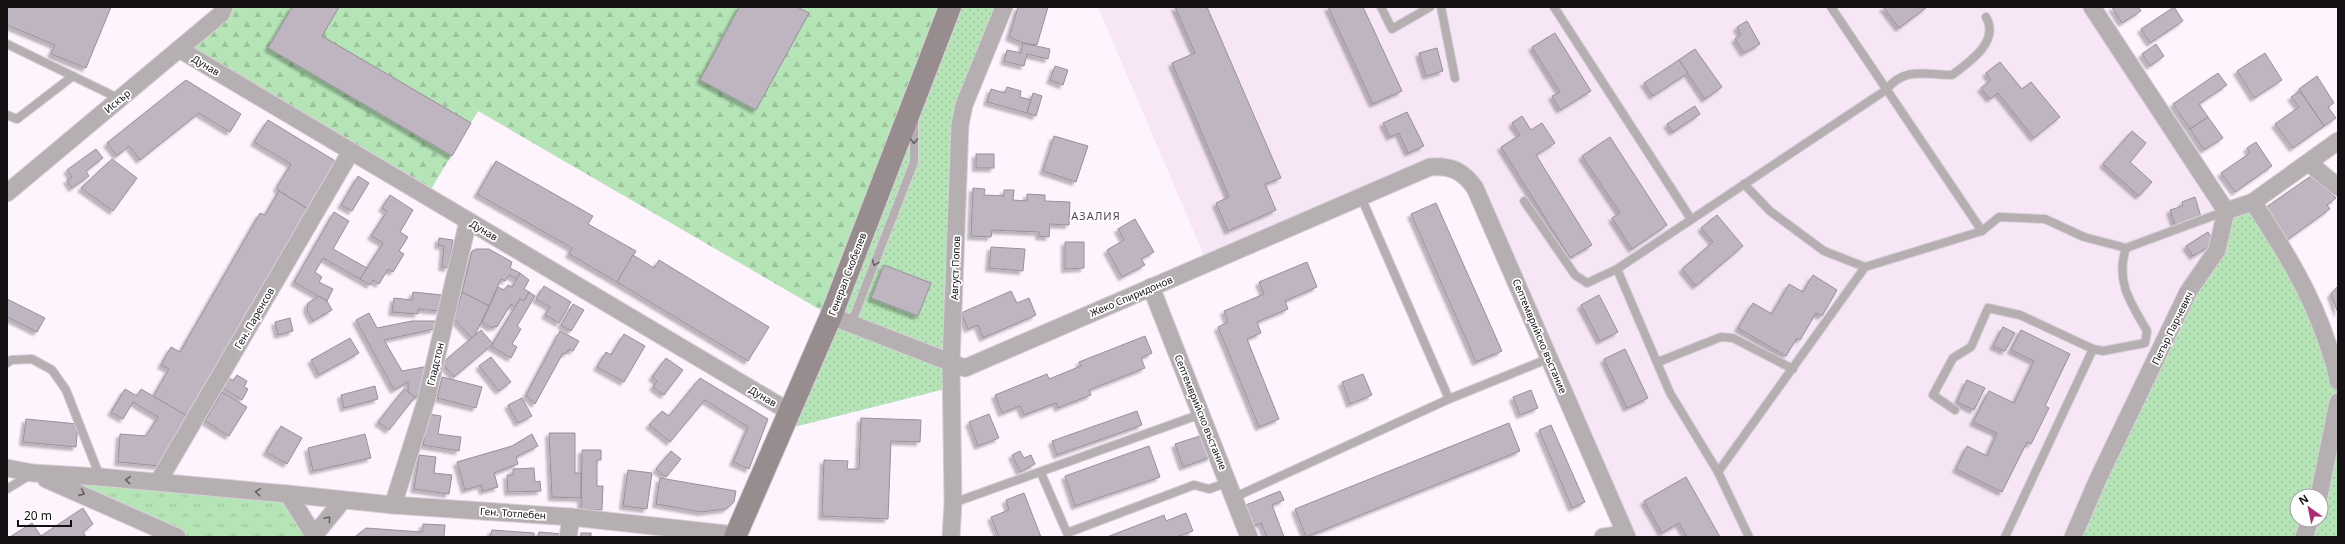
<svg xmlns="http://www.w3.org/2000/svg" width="2345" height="544" font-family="'Noto Sans',sans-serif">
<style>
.built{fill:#f6e6f6}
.grass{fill:url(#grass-tufts)}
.forest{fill:url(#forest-firs)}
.park{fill:url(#park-dots);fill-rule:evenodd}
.building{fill:#beb5c0;stroke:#98909a;filter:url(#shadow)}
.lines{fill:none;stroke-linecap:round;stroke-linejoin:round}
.lane-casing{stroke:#d9d0d9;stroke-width:10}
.street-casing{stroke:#d9d0d9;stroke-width:19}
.secondary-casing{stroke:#d9d0d9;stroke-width:24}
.lane{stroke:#b6afb1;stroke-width:8}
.street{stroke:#b6afb1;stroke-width:17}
.secondary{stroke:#978d8f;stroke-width:22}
.oneway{stroke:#656062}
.labels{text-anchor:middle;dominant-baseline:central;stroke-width:3.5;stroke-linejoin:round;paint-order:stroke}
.street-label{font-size:10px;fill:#141014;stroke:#fff}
.neighbourhood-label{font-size:11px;letter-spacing:1px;fill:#504850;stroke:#fff}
</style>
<defs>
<pattern id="grass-tufts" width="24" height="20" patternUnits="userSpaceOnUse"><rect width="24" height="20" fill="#b5e4b6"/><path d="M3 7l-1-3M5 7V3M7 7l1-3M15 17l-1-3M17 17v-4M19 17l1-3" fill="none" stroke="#9bc39c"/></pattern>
<pattern id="forest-firs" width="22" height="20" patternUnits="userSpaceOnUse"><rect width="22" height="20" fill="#b5e4b6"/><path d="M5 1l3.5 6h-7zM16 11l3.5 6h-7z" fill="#9bc39c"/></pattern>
<pattern id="park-dots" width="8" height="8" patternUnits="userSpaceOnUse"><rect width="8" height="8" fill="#b5e4b6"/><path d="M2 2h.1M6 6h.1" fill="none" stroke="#9bc39c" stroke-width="1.8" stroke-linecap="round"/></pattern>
<filter id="shadow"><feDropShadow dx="-3.5" dy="3.5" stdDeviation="1" flood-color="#0004"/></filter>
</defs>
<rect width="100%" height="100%" fill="#fef4fe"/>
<path class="built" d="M1098 7H2092L2226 211 2073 537H1627L1476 188 1445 166 1207 263Z"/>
<path class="grass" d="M33 473 288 494 315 537H176Z"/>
<path class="forest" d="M224 7H950L831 316 478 111 427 196 179 49Z"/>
<g class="park">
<path d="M950 7H1004L964 105 953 387 782 430Z"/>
<path d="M2253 202 2338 375V537H2073L2226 211ZM2297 496H2321V520H2297Z"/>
</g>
<g class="building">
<path d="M7 7H111L86 68 51 54 55 45 7 25Z"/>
<path d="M292 7H339L322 36 471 123 452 156 268 48Z"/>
<path d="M739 7H797L809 13 756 110 700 80Z"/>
<path d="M1018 7H1048L1037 45 1023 43 1009 37Z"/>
<path d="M1175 7H1207L1281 178 1265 184 1276 210 1228 231 1216 203 1229 197 1172 63 1195 53Z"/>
<path d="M1328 7H1363L1402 91 1373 104Z"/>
<path d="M1883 7H1927L1899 28Z"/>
<path d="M2112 7H2138L2141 11 2122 23Z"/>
<path d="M2174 7 2183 21 2150 43 2141 29Z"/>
<path d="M1747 21 1760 44 1744 53 1735 39 1741 35 1737 27Z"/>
<path d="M1555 33 1591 91 1560 110 1552 96 1560 92 1532 47Z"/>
<path d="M1023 43 1050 49 1048 59 1027 54 1024 66 1004 61 1007 50 1021 53Z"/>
<path d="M2156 44 2164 56 2150 66 2142 54Z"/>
<path d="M1437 48 1443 71 1426 76 1419 53Z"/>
<path d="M1695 49 1722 87 1705 99 1679 60Z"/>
<path d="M2265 53 2282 80 2254 98 2237 71Z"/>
<path d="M1679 60 1688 73 1653 96 1644 83Z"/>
<path d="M2000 62 2022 89 2031 82 2060 117 2034 138 1998 93 1990 99 1981 88 1991 80 1986 73Z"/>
<path d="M1055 66 1068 70 1063 85 1050 80Z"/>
<path d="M2218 73 2227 85 2199 104 2208 117 2190 129 2173 104Z"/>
<path d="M2317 76 2334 103 2328 107 2336 118 2324 126 2299 89Z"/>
<path d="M186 80 241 114 230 132 199 113 140 160 129 146 117 156 107 143Z"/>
<path d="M1007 87 1021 91 1020 97 1031 100 1027 113 987 102 991 89 1005 93Z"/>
<path d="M2300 91 2324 126 2293 148 2275 124 2299 107 2291 97Z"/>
<path d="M1033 93 1042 96 1036 116 1027 113Z"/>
<path d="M1695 106 1700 114 1673 132 1667 124Z"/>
<path d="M1407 112 1424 146 1408 153 1399 133 1390 137 1383 123Z"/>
<path d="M1522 116 1531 130 1542 123 1555 143 1536 155 1592 245 1570 258 1501 147 1520 135 1512 123Z"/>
<path d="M2208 117 2223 138 2204 150 2190 129Z"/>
<path d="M268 120 337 162 308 209 279 191 277 187 291 164 254 142Z"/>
<path d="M2132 131 2146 143 2130 162 2152 182 2139 196 2103 164Z"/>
<path d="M1054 136 1088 146 1076 182 1043 171Z"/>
<path d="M1610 137 1667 225 1632 249 1612 218 1620 213 1582 156Z"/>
<path d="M2256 142 2272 166 2235 192 2221 173 2250 153 2247 148Z"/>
<path d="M96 149 103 158 86 171 89 176 72 188 67 180 72 177 67 170Z"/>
<rect x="976" y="154" width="18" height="14"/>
<path d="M112 159 137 178 113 211 81 188Z"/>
<path d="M496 161 593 216 588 224 636 251 617 282 569 254 572 248 477 194Z"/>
<path d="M358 176 369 183 352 211 341 205Z"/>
<path d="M2311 176 2336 198 2327 205 2330 209 2287 240 2265 208Z"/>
<path d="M973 188 985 189 984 195 1004 196V190H1014L1013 200 1027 201V194L1045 195V201L1070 202 1069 225 1050 224 1049 237 1039 236V232L992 230 991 237 971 236Z"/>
<path d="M279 191 308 209 189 417 153 397 169 369 161 365 171 347 180 352 260 213 265 215Z"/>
<path d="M390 195 413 210 400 232 408 237 399 251 404 254 393 272 388 269 379 284 373 280 370 285 360 279 383 243 371 236 387 211 382 208Z"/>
<path d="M2195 197 2201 217 2175 225 2170 210 2183 206 2182 202Z"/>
<path d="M1436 203 1502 351 1476 362 1411 214Z"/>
<path d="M334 212 349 221 333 249 367 268 360 279 323 258 315 272 322 277 319 282 333 289 327 301 294 282Z"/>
<path d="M1717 215 1743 246 1696 286 1682 269 1713 242 1701 228Z"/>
<path d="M1135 219 1154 252 1141 259 1145 265 1122 277 1107 250 1124 240 1118 229Z"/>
<path d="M2208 232 2215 243 2193 256 2186 246Z"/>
<path d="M439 238 453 240 448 268 442 267 444 246 438 245Z"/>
<path d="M1065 242H1084V268L1065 269Z"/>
<path d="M991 247 1025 249 1023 271 989 268Z"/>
<path d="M476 249H489L512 262 510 268 520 273 517 279 509 275 505 281 501 279 489 306 462 292 472 251Z"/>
<path d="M633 255 654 268 659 260 769 327 748 361 617 282Z"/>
<path d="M1307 262 1317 287 1285 301 1288 309 1257 322 1261 333 1247 339 1279 419 1259 427 1218 327 1228 322 1224 311 1264 294 1259 282Z"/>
<path d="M884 265 931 283 918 316 871 298Z"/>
<path d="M520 273 529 280 524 289 529 292 524 301 520 299 515 307 511 304 497 327 494 326 492 328 482 322 498 287 504 290 508 285 512 287Z"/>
<path d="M1813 275 1837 290 1822 316 1816 313 1800 340 1797 338 1786 356 1738 328 1753 303 1772 314 1789 284 1803 292Z"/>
<path d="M544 286 571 302 559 323 545 315 550 307 536 299Z"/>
<path d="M2338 286V313L2331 294Z"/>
<path d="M1011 291 1017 303 1029 298 1036 315 983 338 978 325 968 329 961 313Z"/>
<path d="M413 292 442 295 440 311 418 309V314L392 312 394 298 412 300Z"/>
<path d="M462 292 489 306 475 335 472 338 454 319Z"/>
<path d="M529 292 535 296 517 326 521 329 512 344 517 347 511 358 491 346 520 299 524 301Z"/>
<path d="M1599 295 1618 332 1600 341 1581 305Z"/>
<path d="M319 296 327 301 332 310 313 321 307 310 308 303Z"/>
<path d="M7 299 45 318 37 332 7 317Z"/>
<path d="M573 304 584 310 571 331 561 325Z"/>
<path d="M369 313 377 328 412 321H436L434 329 384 340 402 371 429 366 422 395 415 397 408 392V382L394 390 356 320Z"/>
<path d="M290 318 293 331 278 335 275 322Z"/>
<path d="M2003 327 2015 333 2005 351 1993 346Z"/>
<path d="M481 330 493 344 454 377 442 363Z"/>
<path d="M2021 330 2070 354 2045 406 2049 408 2031 444 2027 442 2002 492 1956 469 1967 446 1987 456 1997 433 1973 422 1989 391 2014 403 2034 361 2011 350Z"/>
<path d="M560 331 579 341 573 351 569 349 566 354 563 353 535 404 526 395Z"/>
<path d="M624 334 645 346 624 382 597 367 606 352 611 355Z"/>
<path d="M1145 336 1152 353 1141 358 1145 368 1089 390 1091 395 1058 408 1056 403 1024 415 1020 406 1002 413 995 395 1047 374 1049 379 1081 366 1079 362Z"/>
<path d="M350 338 359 353 319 375 311 360Z"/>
<path d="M1625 349 1648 398 1627 408 1604 359Z"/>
<path d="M491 357 511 382 499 391 479 366Z"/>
<path d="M666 358 683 370 664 395 653 387 657 381 652 377Z"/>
<path d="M1363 374 1372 395 1350 404 1342 382Z"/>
<path d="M237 375 247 381 244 387 248 389 242 400 223 388 229 378 233 381Z"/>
<path d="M442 377 482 387 476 408 437 398Z"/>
<path d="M700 378 768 419 749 469 733 462 748 427 705 400 670 442 649 425 662 411 669 416Z"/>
<path d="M1967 380 1985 388 1974 410 1957 402Z"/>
<path d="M375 386 378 399 344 408 341 395Z"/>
<path d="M125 389 137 396 141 389 189 417 160 466 118 462 120 434 146 436 158 417 133 402 123 419 111 412Z"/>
<path d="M404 389 415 397 389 430 378 422Z"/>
<path d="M1531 390 1538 408 1520 415 1513 397Z"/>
<path d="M222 392 247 407 229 436 205 421Z"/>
<path d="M522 398 532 416 518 423 508 405Z"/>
<path d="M1137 411 1142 425 1057 455 1052 441Z"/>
<path d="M428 414 441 416 438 434 461 437 459 451 423 445Z"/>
<path d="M989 414 999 438 978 446 969 422Z"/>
<path d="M861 418 921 420 920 442 891 441 888 519 822 516 824 460 848 461 847 469H859Z"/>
<path d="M26 419 78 424 76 447 23 442Z"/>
<path d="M1509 423 1520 451 1306 537 1295 509Z"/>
<path d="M1551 425 1585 502 1572 508 1539 430Z"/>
<path d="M281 426 302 438 287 464 266 452Z"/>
<path d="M549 433H575V473H581V498L552 497Z"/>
<path d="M365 434 371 458 313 471 308 448Z"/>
<path d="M532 434 538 446 516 457 518 464 494 473 498 487 483 491 481 485 465 490 457 462 512 446Z"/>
<path d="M1203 435 1211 457 1183 467 1175 444Z"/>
<path d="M1149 446 1160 477 1075 506 1065 476Z"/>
<path d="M582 450H601V460H597V486H603L602 510H581Z"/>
<path d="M671 451 681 459 666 477 656 469Z"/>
<path d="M1020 451 1024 458 1031 455 1035 464 1020 472 1012 455Z"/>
<path d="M419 455 436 457 434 473 452 475 449 494 414 489Z"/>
<path d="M534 468 535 482 540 481 541 491 508 492 507 475H513V469Z"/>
<path d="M628 470 652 473 647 509 623 506Z"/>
<path d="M1686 477 1720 537H1687L1679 523 1662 533 1644 501Z"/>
<path d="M660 478 736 491 734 502 726 509 701 512 656 504Z"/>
<path d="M1280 491 1284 500 1272 505 1284 537H1267L1261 523 1254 526 1246 505Z"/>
<path d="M1024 493 1041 537H999L991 517 1009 510 1006 500Z"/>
<path d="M83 508 93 524 83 532 86 537H10L32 523 41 536Z"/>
<path d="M1186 513 1193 531 1176 537H1107L1164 515 1166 521Z"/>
<path d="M423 524 445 525 444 537H355L366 528 422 532Z"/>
<path d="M492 530 534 533V537H490Z"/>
<path d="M539 532 564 534V537H538Z"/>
<rect x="581" y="533" width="10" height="4"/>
</g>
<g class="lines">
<g class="lane-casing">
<g id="lane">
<path d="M1381 7 1392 29 1430 7"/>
<path d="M1441 7 1455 78"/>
<path d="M1554 7 1691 219"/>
<path d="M1831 7 1982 231"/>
<path d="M7 44 120 99"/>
<path d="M7 115 17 119 73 76"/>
<path d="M1744 184 1770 211 1824 251 1865 267"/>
<path d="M1361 197 1449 399"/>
<path d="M1524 201 1575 275 1587 283 1617 269"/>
<path d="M851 324 914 162V122"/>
<path d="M1658 362 1721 337 1733 338 1793 369"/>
<path d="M7 363 11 360 32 359 52 370 66 390 100 477"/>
<path d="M1955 410 1933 395 1953 358 1971 347 1988 308 2020 315 2093 349"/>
<path d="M1718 472 1865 267 1982 231 1999 217 2045 219 2084 237 2126 248 2226 211"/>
<path d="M1041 473 1067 533 1194 485 1209 489 1229 482"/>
<path d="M7 489 30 475"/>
<path d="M1235 497 1449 399 1550 358"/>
<path d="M953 503 1201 414"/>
<path d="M1749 537 1718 472 1670 393 1617 269 1886 90C1905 66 1925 75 1952 75 1970 62 2000 41 1986 17"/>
<path d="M2005 537 2093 349 2103 351 2145 343 2147 331C2131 303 2115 282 2126 248"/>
</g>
</g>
<g class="street-casing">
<g id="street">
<path d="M179 49 790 412"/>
<path d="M2309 163 2338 187"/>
<path d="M7 193 221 14 224 7"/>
<path d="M2253 202C2283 248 2311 292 2328 345 2332 357 2337 369 2338 381"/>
<path d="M2226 211 2253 202 2338 141"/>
<path d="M1151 287 1249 537"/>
<path d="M831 316 965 368 1430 167C1451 165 1463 171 1475 188L1627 537"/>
<path d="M7 468 33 473 100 477 288 494 315 537"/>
<path d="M46 479 177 537"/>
<path d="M158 482 350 153"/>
<path d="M288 494 393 505 571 517 736 535 738 537"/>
<path d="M2319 496 2338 402"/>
<path d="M393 505 426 401 468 221"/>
<path d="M313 537 343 500"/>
<path d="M568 537 571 517"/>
<path d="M951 537 953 503 951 363 960 125 964 105 1004 7"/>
<path d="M1603 537 1625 534"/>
<path d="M2073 537 2098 479 2188 292 2217 250 2226 211 2092 7"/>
<path d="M2304 537 2310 520"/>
</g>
</g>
<g class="secondary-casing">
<path id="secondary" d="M735 537 831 316 950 7"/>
</g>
<use href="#lane" class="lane"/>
<use href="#street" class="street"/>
<use href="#secondary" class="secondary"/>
</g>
<defs><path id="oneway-chevron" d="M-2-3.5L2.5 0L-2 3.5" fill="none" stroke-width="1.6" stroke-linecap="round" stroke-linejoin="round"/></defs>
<g class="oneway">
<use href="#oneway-chevron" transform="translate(914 141) rotate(90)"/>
<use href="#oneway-chevron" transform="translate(875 263) rotate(111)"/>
<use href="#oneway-chevron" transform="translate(128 480) rotate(-175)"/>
<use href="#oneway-chevron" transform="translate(258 492) rotate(-175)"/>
<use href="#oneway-chevron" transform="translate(82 493) rotate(24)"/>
<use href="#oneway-chevron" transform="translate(328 519) rotate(-50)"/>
</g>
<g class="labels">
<g class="street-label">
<text transform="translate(206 65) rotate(31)">Дунав</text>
<text transform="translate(117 101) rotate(-40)">Искър</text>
<text transform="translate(484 230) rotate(31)">Дунав</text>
<text transform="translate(955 268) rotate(-88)">Август Попов</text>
<text transform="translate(847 274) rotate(-69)">Генерал Скобелев</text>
<text transform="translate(1131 296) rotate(-23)">Жеко Спиридонов</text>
<text transform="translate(254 318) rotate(-60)">Ген. Паренсов</text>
<text transform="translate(2172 328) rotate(-64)">Петър Парчевич</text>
<text transform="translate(1540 336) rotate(67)">Септемврийско въстание</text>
<text transform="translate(435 364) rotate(-77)">Гладстон</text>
<text transform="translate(763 396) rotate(31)">Дунав</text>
<text transform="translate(1201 412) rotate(68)">Септемврийско въстание</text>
<text transform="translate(513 513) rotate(4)">Ген. Тотлебен</text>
</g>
<g class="neighbourhood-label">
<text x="1096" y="215">АЗАЛИЯ</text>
</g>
</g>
<rect width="2345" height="544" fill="none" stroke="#141014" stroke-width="16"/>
<g transform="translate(2309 508) rotate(327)"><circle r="19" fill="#ffffff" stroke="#a19fa1"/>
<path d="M0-3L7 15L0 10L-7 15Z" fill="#af2b74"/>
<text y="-6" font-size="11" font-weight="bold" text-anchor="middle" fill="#141014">N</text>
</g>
<path d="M18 520v6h53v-6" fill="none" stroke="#141014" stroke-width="2"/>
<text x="24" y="520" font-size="12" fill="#141014" stroke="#ffffff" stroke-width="3" paint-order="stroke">20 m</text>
</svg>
